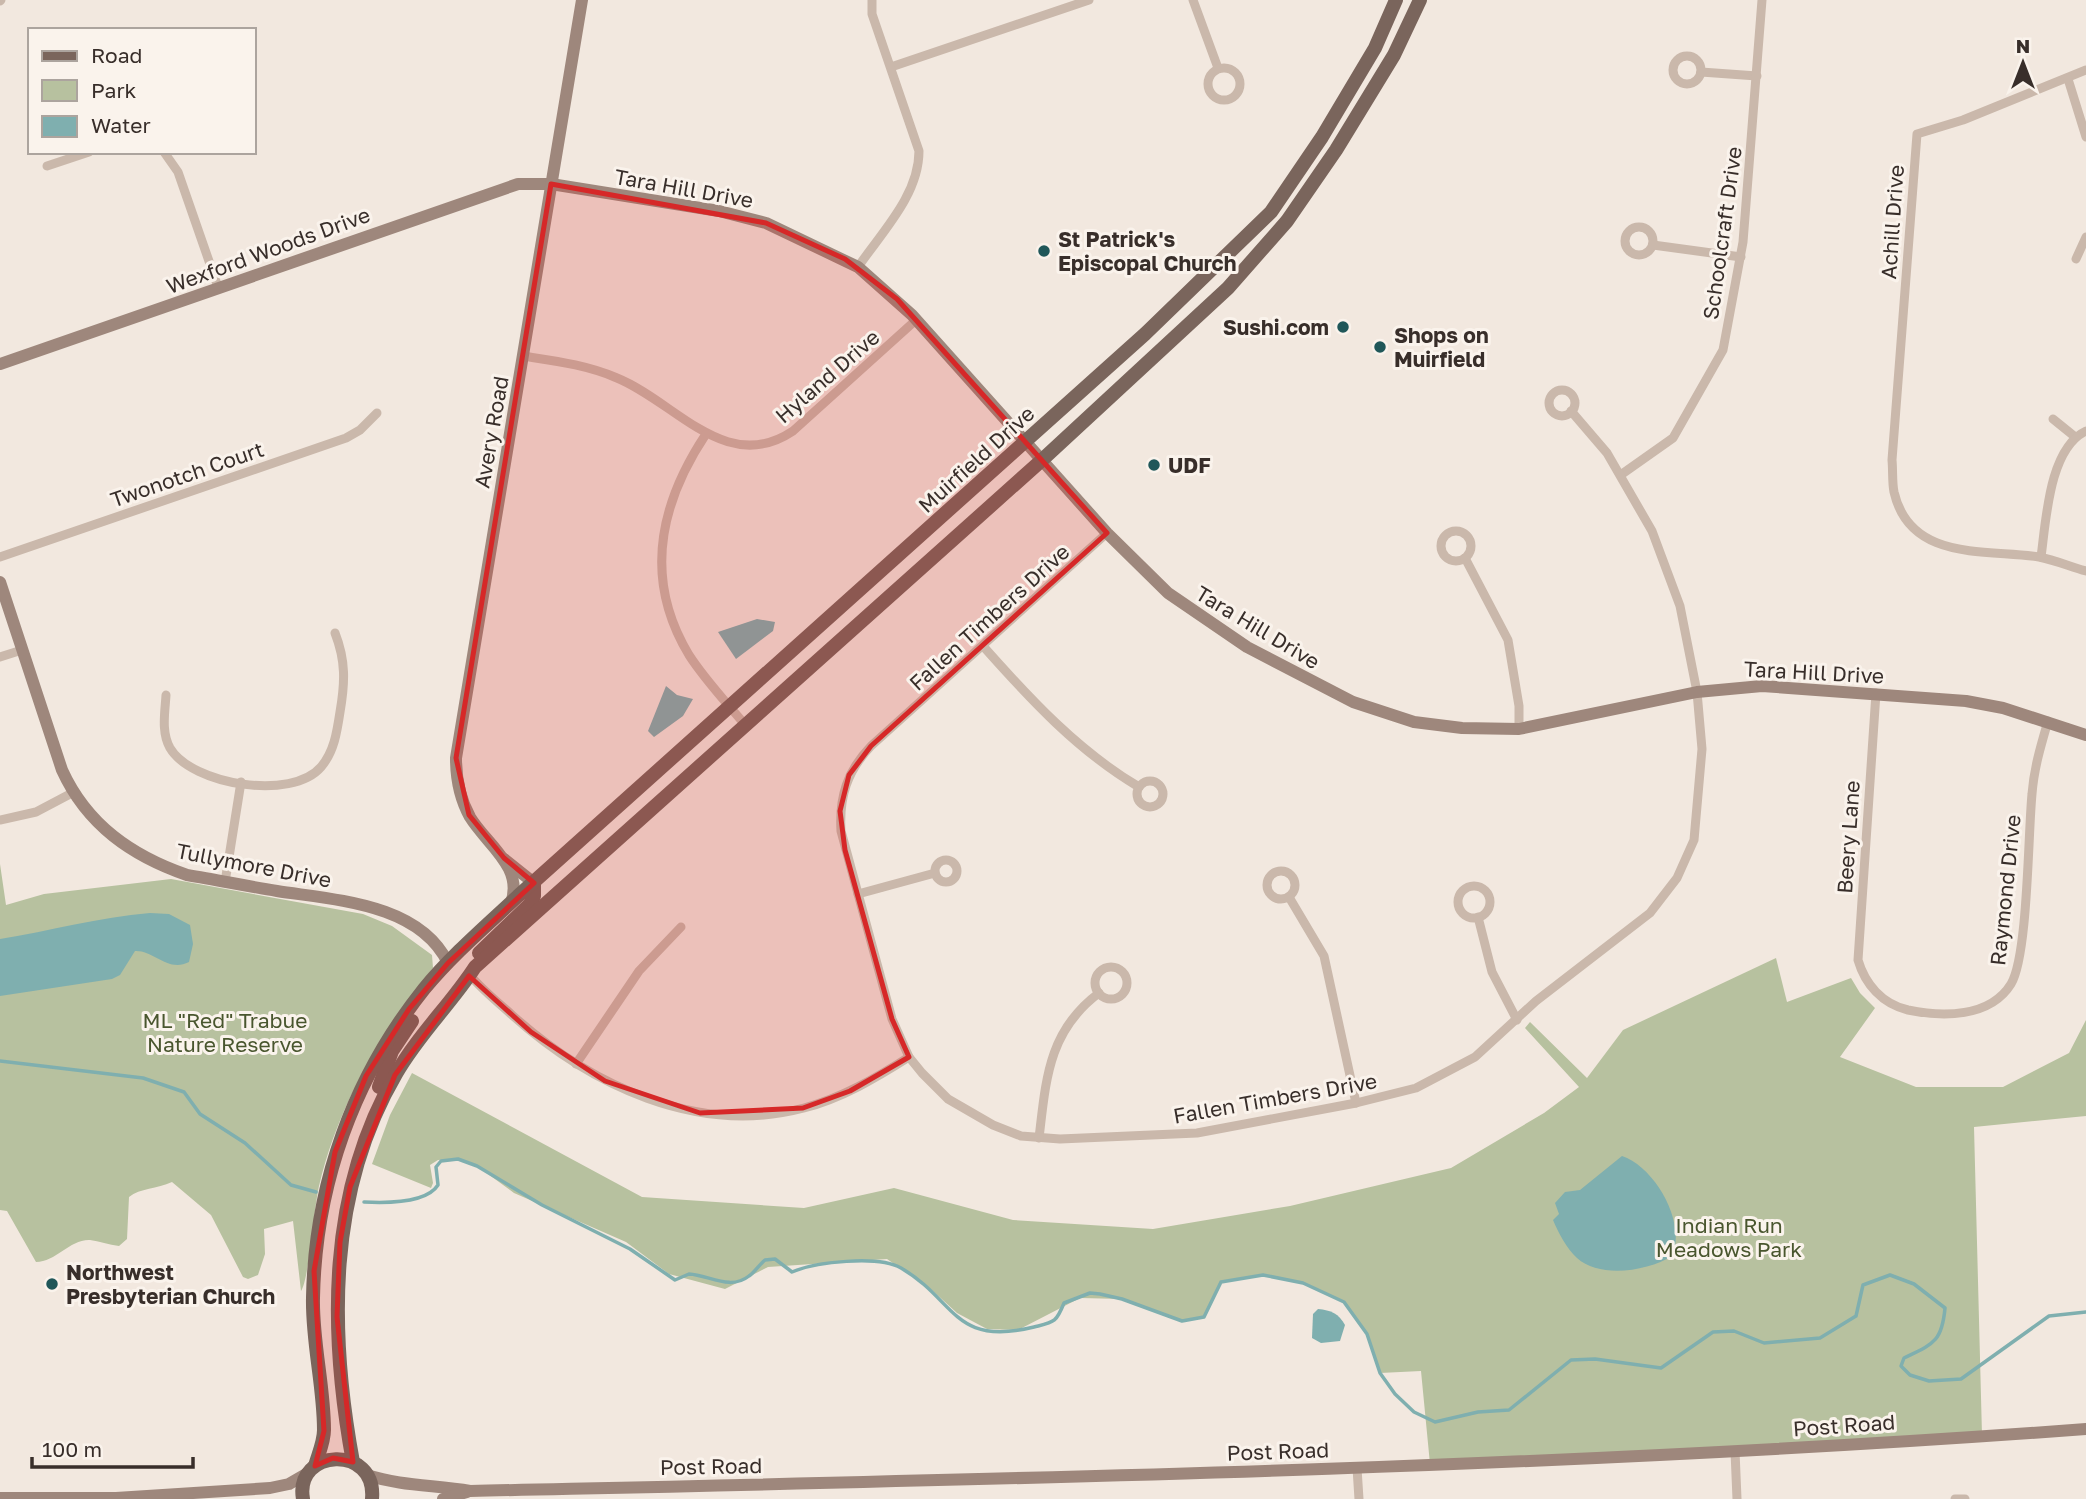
<svg xmlns="http://www.w3.org/2000/svg" width="2086" height="1499" font-family="'Golos Text',sans-serif">
<style>
.green{fill:#b7c19f}
.water{fill:#7fafaf}
.lines{fill:none;stroke-linecap:round;stroke-linejoin:round}
.stream{stroke:#7fafaf;stroke-width:3.5}
.street{stroke:#cab8ab;stroke-width:9}
.secondary{stroke:#9e877c;stroke-width:12}
.primary{stroke:#7a655c;stroke-width:14}
.marked{fill:#d62828;fill-opacity:0.2;stroke:#d62828;stroke-width:5;stroke-linejoin:round}
.poi-dot{fill:#205759;stroke:#faf3ec;stroke-width:2.5}
.labels{text-anchor:middle;dominant-baseline:central;stroke-width:6;stroke-linejoin:round;paint-order:stroke}
.street-label{font-size:21px;fill:#382e2a;stroke:#faf3ec}
.poi-label{font-size:21px;font-weight:bold;fill:#382e2a;stroke:#faf3ec;text-anchor:start}
.park-label{font-size:21px;fill:#49562e;stroke:#faf3ec}
</style>
<rect width="100%" height="100%" fill="#f2e8df"/>
<g class="green">
<path d="M0 864 6 905 44 894 171 879 363 914 392 926 432 955 433 968C381 1034 339 1102 319 1186 314 1207 309 1280 301 1291L293 1221 264 1229 265 1254 258 1275 248 1279 243 1277 211 1215 172 1182C157 1189 140 1188 129 1197L127 1239 119 1246C109 1245 99 1241 90 1240 70 1239 56 1262 36 1262L7 1211 0 1210Z"/>
<path d="M1776 958 1787 1002 1851 978 1860 993 1875 1008 1840 1057 1916 1087H2003L2069 1053 2086 1020V1116L1974 1127 1982 1435 1430 1464 1421 1371 1380 1373 1367 1334 1344 1302 1303 1283 1263 1275 1221 1282 1204 1317 1182 1321 1122 1299 1080 1298 1018 1330 987 1329 957 1313 933 1291 887 1259 768 1267 725 1289 669 1274 626 1242 514 1193 477 1166 454 1159 438 1160 430 1165 433 1183 431 1188 372 1164 390 1115 412 1073 642 1197 804 1208 894 1188 1013 1220 1153 1229 1290 1206 1451 1168 1544 1113 1579 1087 1525 1028 1530 1022 1587 1078 1623 1030Z"/>
</g>
<g class="water">
<path d="M757 619 775 622 773 631 736 659 718 632Z"/>
<path d="M666 686 677 695 693 699 683 716 654 737 648 731Z"/>
<path d="M150 913 169 914 190 925 193 944 189 962C168 973 154 950 135 951L120 975 112 979 0 996V939C50 931 99 917 150 913Z"/>
<path d="M1622 1156C1655 1167 1687 1223 1672 1256 1648 1271 1600 1279 1577 1258 1567 1249 1558 1232 1553 1220L1559 1214 1555 1203 1565 1192 1580 1190Z"/>
<path d="M1318 1309C1331 1310 1339 1314 1345 1325L1340 1341 1321 1343 1312 1338 1313 1314Z"/>
</g>
<g class="lines">
<g class="stream">
<path d="M0 1061 143 1078 184 1092 200 1114 245 1143 291 1185 316 1192"/>
<path d="M364 1202C384 1203 426 1204 438 1185L436 1167 441 1161 458 1159 477 1166 542 1205 630 1249 675 1280 689 1274C709 1275 730 1291 749 1276 755 1272 759 1265 765 1260L775 1259 792 1272C815 1262 878 1255 901 1268 956 1300 953 1347 1034 1327 1054 1322 1056 1323 1064 1303L1090 1293 1100 1294 1122 1299 1182 1321 1204 1317 1221 1282 1263 1275 1303 1283 1344 1302 1367 1334 1380 1373 1395 1394 1414 1412 1435 1422 1478 1412 1509 1410 1571 1360 1595 1359 1661 1368 1713 1332 1734 1331 1764 1343 1820 1338 1856 1316 1863 1285 1890 1275 1914 1284 1945 1308C1942 1342 1933 1344 1904 1358L1901 1366 1910 1375 1929 1381 1961 1379 2049 1316 2086 1312"/>
</g>
<g class="street">
<path d="M1193 0 1218 68"/>
<path d="M0 1 1 0"/>
<circle cx="1687" cy="70" r="14"/>
<path d="M891 67 1089 0"/>
<circle cx="1224" cy="84" r="16"/>
<path d="M2086 70 1963 120 1917 134 1892 460C1893 470 1892 482 1894 492 1910 562 1987 549 2039 557 2055 560 2071 567 2086 571"/>
<path d="M1701 72 1757 76"/>
<path d="M2068 79 2086 137"/>
<path d="M164 152 178 172 218 287"/>
<path d="M47 166 89 152"/>
<circle cx="1639" cy="241" r="14"/>
<path d="M1653 245 1741 257"/>
<path d="M2076 259 2086 237"/>
<path d="M858 267C882 232 919 195 919 151L872 14V0"/>
<path d="M523 356C555 361 587 365 617 378 676 402 726 476 793 431L916 320"/>
<circle cx="1562" cy="403" r="13"/>
<path d="M2053 419 2074 436"/>
<path d="M706 434C660 503 643 579 689 655 705 680 727 703 746 726"/>
<path d="M1622 474 1673 438 1723 350 1743 242 1762 0"/>
<circle cx="1456" cy="546" r="15"/>
<path d="M1107 533 871 746C847 771 839 797 841 831L892 1019 909 1057 922 1073 948 1099 993 1125 1021 1136 1060 1139 1197 1133 1356 1103 1416 1088 1475 1057 1536 1001 1650 913 1677 878 1694 840 1702 749 1697 692 1680 606 1652 531 1607 453 1571 411"/>
<path d="M0 557 346 438 360 430 377 413"/>
<path d="M2041 557C2046 521 2049 448 2086 431"/>
<path d="M1465 558 1508 640 1519 706V729"/>
<path d="M983 646C1030 699 1078 751 1139 787"/>
<path d="M0 657 22 650"/>
<path d="M1876 693 1858 960C1865 984 1882 1004 1908 1010 1942 1017 1990 1018 2011 984 2028 956 2028 834 2032 794 2034 768 2041 745 2048 721"/>
<path d="M166 695C165 712 161 732 170 748 192 785 292 801 321 767 334 752 337 732 340 712 345 683 346 661 335 633"/>
<circle cx="1150" cy="794" r="13"/>
<path d="M0 820 36 812 72 793"/>
<circle cx="946" cy="871" r="11"/>
<circle cx="1281" cy="885" r="14"/>
<path d="M225 882 241 782"/>
<circle cx="1474" cy="902" r="16"/>
<path d="M858 894 935 873"/>
<path d="M1289 897 1324 956 1356 1103"/>
<path d="M1478 917 1492 972 1517 1020"/>
<circle cx="1111" cy="983" r="16"/>
<path d="M470 975C482 990 498 1002 512 1015 590 1085 697 1136 804 1108 842 1098 876 1078 909 1057"/>
<path d="M576 1064 639 971 681 927"/>
<path d="M1039 1138C1046 1080 1048 1031 1099 993"/>
<path d="M1735 1451 1737 1499"/>
<path d="M1357 1468 1359 1499"/>
<path d="M1955 1499H1965"/>
</g>
<g class="secondary">
<path d="M0 364 518 184H551L719 211 766 223 858 267 912 315 1107 533 1168 593 1247 647 1353 702 1414 722 1462 728 1519 729 1697 692 1762 686 1966 701 2003 708 2086 735"/>
<path d="M0 582 62 770C87 825 132 856 187 875 217 880 247 886 277 891 334 900 419 903 448 963"/>
<path d="M504 859 534 883"/>
<path d="M511 903C524 867 487 845 470 817 460 799 456 778 456 758L582 0"/>
<path d="M367 1475C401 1486 435 1485 470 1491 1009 1479 1548 1469 2086 1429"/>
<path d="M0 1498H116L270 1488 289 1484 308 1473"/>
<path d="M443 1499 467 1492"/>
</g>
<g class="primary">
<path d="M479 953 530 904 534 896V883"/>
<path d="M379 1087 392 1051 412 1021"/>
<path d="M353 1462C329 1332 327 1192 396 1074 418 1035 451 1004 475 967L1042 460 1228 288 1287 221 1336 150 1394 55 1420 0"/>
<path d="M315 1466C318 1455 324 1442 324 1430 324 1386 312 1342 313 1298 315 1185 353 1078 424 989 452 955 486 926 518 896L1145 334 1271 212 1322 137 1375 48 1396 0"/>
<path d="M303 1499C294 1448 377 1444 372 1499"/>
</g>
</g>
<path class="marked" d="M551 184 766 223 845 259 897 299 1107 533 871 746 849 775 840 811 845 850 892 1019 909 1057 850 1091 803 1108 700 1113 605 1081 531 1032 469 976 395 1075 350 1187 340 1242 337 1317 353 1462 333 1458 315 1466 324 1431 314 1271 335 1152 366 1076 409 1009 448 963 534 883 504 858 469 815 456 758Z"/>
<g class="poi-dot">
<circle cx="1044" cy="251" r="7"/>
<circle cx="1343" cy="327" r="7"/>
<circle cx="1380" cy="347" r="7"/>
<circle cx="1154" cy="465" r="7"/>
<circle cx="52" cy="1284" r="7"/>
</g>
<g class="labels">
<g class="street-label">
<text transform="translate(684 188) rotate(10)">Tara Hill Drive</text>
<text transform="translate(1892 222) rotate(-86)">Achill Drive</text>
<text transform="translate(1722 233) rotate(-82)">Schoolcraft Drive</text>
<text transform="translate(268 250) rotate(-20)">Wexford Woods Drive</text>
<text transform="translate(827 376) rotate(-41)">Hyland Drive</text>
<text transform="translate(491 432) rotate(-80)">Avery Road</text>
<text transform="translate(976 459) rotate(-42)">Muirfield Drive</text>
<text transform="translate(187 474) rotate(-19)">Twonotch Court</text>
<text transform="translate(989 617) rotate(-42)">Fallen Timbers Drive</text>
<text transform="translate(1258 627) rotate(31)">Tara Hill Drive</text>
<text transform="translate(1814 672) rotate(3)">Tara Hill Drive</text>
<text transform="translate(1848 837) rotate(-86)">Beery Lane</text>
<text transform="translate(254 865) rotate(11)">Tullymore Drive</text>
<text transform="translate(2005 890) rotate(-84)">Raymond Drive</text>
<text transform="translate(1275 1098) rotate(-10)">Fallen Timbers Drive</text>
<text transform="translate(1844 1425) rotate(-4)">Post Road</text>
<text transform="translate(1278 1451) rotate(-2)">Post Road</text>
<text transform="translate(711 1466) rotate(-1)">Post Road</text>
</g>
<g class="poi-label">
<text x="1058" y="239">St Patrick's<tspan x="1058" dy="24">Episcopal Church</tspan></text>
<text x="1329" y="327" text-anchor="end">Sushi.com</text>
<text x="1394" y="335">Shops on<tspan x="1394" dy="24">Muirfield</tspan></text>
<text x="1168" y="465">UDF</text>
<text x="66" y="1272">Northwest<tspan x="66" dy="24">Presbyterian Church</tspan></text>
</g>
<g class="park-label">
<text x="225" y="1020">ML "Red" Trabue<tspan x="225" dy="24">Nature Reserve</tspan></text>
<text x="1729" y="1225">Indian Run<tspan x="1729" dy="24">Meadows Park</tspan></text>
</g>
</g>
<rect x="28" y="28" width="228" height="126" fill="#faf3ec" stroke="#aca49e" stroke-width="2"/>
<rect x="42" y="51" width="35" height="10" fill="#7a655c" stroke="#aca49e" stroke-width="2"/>
<text x="91" y="63" font-size="21" fill="#382e2a">Road</text>
<rect x="42" y="80" width="35" height="21" fill="#b7c19f" stroke="#aca49e" stroke-width="2"/>
<text x="91" y="98" font-size="21" fill="#382e2a">Park</text>
<rect x="42" y="116" width="35" height="21" fill="#7fafaf" stroke="#aca49e" stroke-width="2"/>
<text x="91" y="133" font-size="21" fill="#382e2a">Water</text>
<g transform="translate(2023 63)" stroke="#faf3ec" stroke-width="5" paint-order="stroke">
<path d="M0-5L12 26L0 18L-12 26Z" fill="#382e2a"/>
<text y="-10" font-size="19" font-weight="bold" text-anchor="middle" fill="#382e2a">N</text>
</g>
<path d="M32 1457v10h161v-10" fill="none" stroke="#382e2a" stroke-width="3.5"/>
<text x="42" y="1457" font-size="21" fill="#382e2a" stroke="#faf3ec" stroke-width="5" paint-order="stroke">100 m</text>
</svg>
